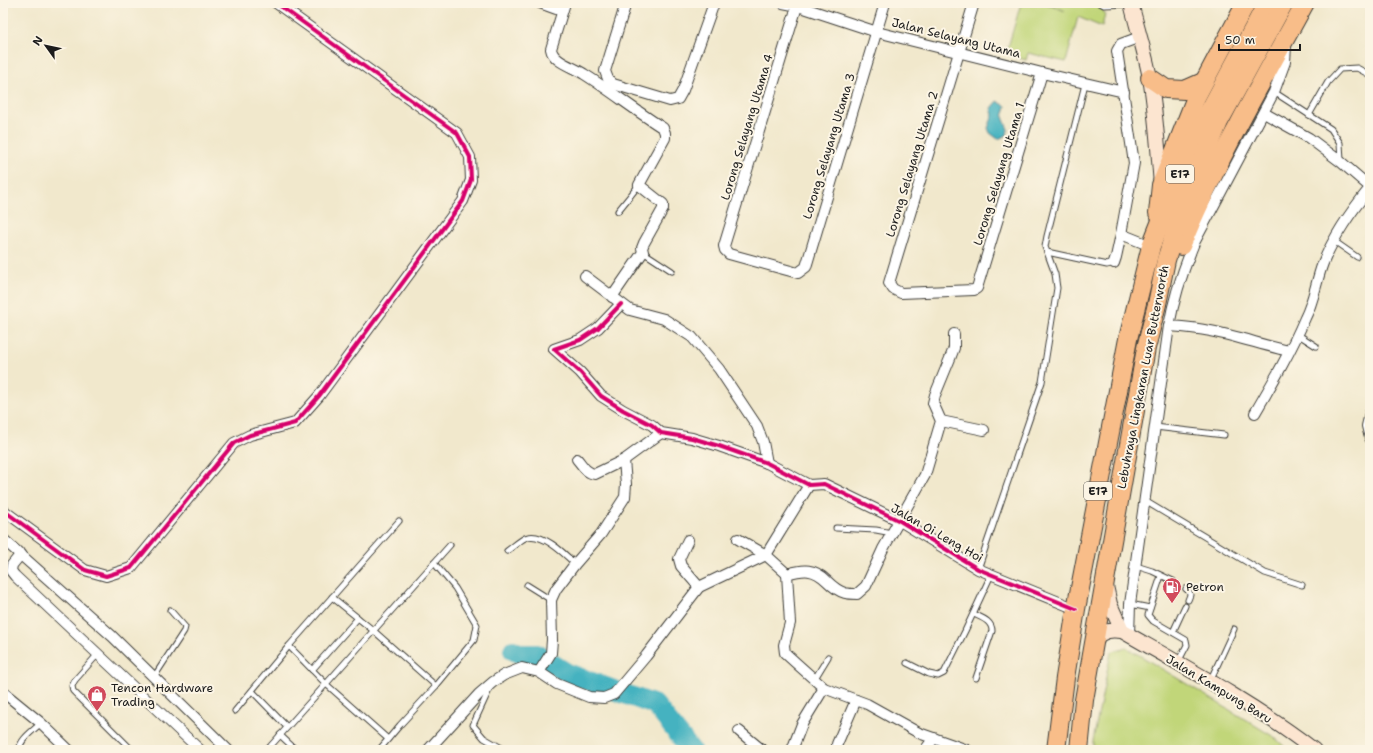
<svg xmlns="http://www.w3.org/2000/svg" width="1373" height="753" font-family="'Shantell Sans',sans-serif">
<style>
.green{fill:#c1d679;stroke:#6e794a}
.water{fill:#44b2c0;stroke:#30676e}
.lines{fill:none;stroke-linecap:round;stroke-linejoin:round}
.river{stroke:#44b2c0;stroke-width:20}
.lane-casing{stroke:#3c3b36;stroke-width:7}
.street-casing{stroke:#3c3b36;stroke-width:12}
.secondary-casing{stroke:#3c3b36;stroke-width:16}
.highway-casing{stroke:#3c3b36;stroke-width:20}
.lane{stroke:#fff;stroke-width:5}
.street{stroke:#fff;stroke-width:10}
.secondary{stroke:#fce5d0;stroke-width:14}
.highway{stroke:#f8bd89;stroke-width:18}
.cycleway-casing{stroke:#fcf5e5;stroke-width:6}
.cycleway{stroke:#d6006c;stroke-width:4}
.labels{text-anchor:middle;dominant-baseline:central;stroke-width:4;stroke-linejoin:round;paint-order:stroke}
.shield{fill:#fcf5e5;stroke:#5f5d58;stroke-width:1}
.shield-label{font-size:11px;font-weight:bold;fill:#1c1c1c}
.street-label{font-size:12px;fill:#1c1c1c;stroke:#fcf5e5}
.poi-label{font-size:12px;fill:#1c1c1c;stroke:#fcf5e5;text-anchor:start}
</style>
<rect width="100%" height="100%" fill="#fcf5e5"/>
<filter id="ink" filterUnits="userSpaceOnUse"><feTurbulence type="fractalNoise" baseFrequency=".025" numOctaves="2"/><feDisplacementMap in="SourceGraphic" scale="8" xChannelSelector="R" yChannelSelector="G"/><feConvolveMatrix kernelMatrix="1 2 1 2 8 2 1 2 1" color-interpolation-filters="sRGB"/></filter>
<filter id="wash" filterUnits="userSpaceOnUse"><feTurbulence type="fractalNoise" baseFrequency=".012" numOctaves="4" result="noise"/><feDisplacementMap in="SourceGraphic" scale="16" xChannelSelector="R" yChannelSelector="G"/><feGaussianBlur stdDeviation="0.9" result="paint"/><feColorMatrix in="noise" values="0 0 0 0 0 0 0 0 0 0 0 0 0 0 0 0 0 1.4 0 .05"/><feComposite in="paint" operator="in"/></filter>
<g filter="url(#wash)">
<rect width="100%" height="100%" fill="#f1e8cc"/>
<g class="green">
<path d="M1021 3H1045L1065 11 1049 3H1099L1105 14 1102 27 1078 17 1066 62 1028 53 1026 60 1006 54Z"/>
<path d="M1126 647 1274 737 1288 750H1093V741L1111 652Z"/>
</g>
<path class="water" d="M997 101 1006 106 1003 117 1008 129 1007 135 998 139 990 133 988 128 993 115 991 108Z"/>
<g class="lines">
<path class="river" d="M513 650 520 654H537L567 673 655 705 691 750"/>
</g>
</g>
<g filter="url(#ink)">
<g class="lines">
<g class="lane-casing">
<g id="lane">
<path d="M1100 3 1104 5 1130 4"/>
<path d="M1085 84 1047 236 1045 247 1047 252 1107 265 1114 263"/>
<path d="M1274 92 1331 129 1340 143 1341 161"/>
<path d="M1309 115 1328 82 1340 69 1357 68 1370 75"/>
<path d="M618 211 639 185"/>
<path d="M1334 241 1357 257"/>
<path d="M643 252 672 271"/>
<path d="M1297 334 1316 346"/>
<path d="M1155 427 1224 435"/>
<path d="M1145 501 1265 573 1302 585"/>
<path d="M836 528 876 530 892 533"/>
<path d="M507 551C513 547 519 541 525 538 541 530 565 554 575 564"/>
<path d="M1136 566 1152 571 1173 581"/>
<path d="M978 569 1042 382 1057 288 1055 274 1047 252"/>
<path d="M1161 576 1148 615 1153 621 1186 640 1187 645 1178 662"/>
<path d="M527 585 551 600"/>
<path d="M1186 589 1189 591 1190 595 1188 600"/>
<path d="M332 597 374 631 436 686"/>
<path d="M1130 604 1150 608"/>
<path d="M974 614C982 618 992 621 992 631L976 678"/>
<path d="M1173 632 1185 606"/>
<path d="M289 646 326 684 388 739"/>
<path d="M98 654 75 680 72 686 73 691 132 750"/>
<path d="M907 663 929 674 938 676 944 673 965 631 991 575"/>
<path d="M312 670 358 618"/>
<path d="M154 677 184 631 185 627 170 610"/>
<path d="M814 680 828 657"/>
<path d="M1210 681 1234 629"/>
<path d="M490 688 473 725 484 738 505 750"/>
<path d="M252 691 287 727"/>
<path d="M235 711 289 646 399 521"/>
<path d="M280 735 296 750"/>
<path d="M19 750C20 739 33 731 41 723"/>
<path d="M267 750 450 545"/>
<path d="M379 750 400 725 436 686 474 640 477 625 455 588 434 563"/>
</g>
</g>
<g class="street-casing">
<g id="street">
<path d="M540 3 562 11"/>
<path d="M565 3 551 49C553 62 574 67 584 74 611 91 636 111 663 128L665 133V138L639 185 663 204V209L644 243 642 248 643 252 612 297"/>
<path d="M626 3 605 71 608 79 613 84 670 101 678 99 683 90 714 3"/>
<path d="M783 3 798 6 877 32 1042 73 1124 92"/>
<path d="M798 3 724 246 725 250 729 254 798 273 806 267 885 3"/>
<path d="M974 3 889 283 893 289 901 293 974 290 977 288 1042 73"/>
<path d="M1264 113 1309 138 1341 162 1370 187"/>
<path d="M1121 234 1151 246"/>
<path d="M1114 263 1116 257 1121 234 1134 163 1117 51 1121 44 1140 37"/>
<path d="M585 276 630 310 664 319 692 337 719 369 757 426 763 442 767 463"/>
<path d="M621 304 598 328 580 340 554 349 580 372 601 396 623 410 652 425 661 433 692 438 719 446 767 463 809 485 824 484 900 521 978 569 1076 609"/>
<path d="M1169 326C1183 327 1197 328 1210 331 1237 336 1262 345 1289 351"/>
<path d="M1255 413C1273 382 1291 351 1305 318 1314 301 1316 281 1323 263 1334 236 1352 210 1370 188"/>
<path d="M1370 413 1367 426 1370 438"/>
<path d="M941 421 984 430"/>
<path d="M577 459C583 466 586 473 595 474L624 460 661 433"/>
<path d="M3 510 85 570 106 576 131 568 234 443 250 435 295 423 319 396 463 201 471 180 470 157 457 133 276 3"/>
<path d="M3 539 112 636 228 750"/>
<path d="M738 539 766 555 787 574C804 569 814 568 827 581 832 586 838 591 845 593 849 594 853 594 857 594L866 586 883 549 925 475 941 421 933 403 935 395 951 356 954 348V334"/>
<path d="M688 540 679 559 681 566 699 587"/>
<path d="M21 554 12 565 11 571 15 576 200 750"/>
<path d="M787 574 790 623 784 645 785 653 796 663 824 688 867 704 919 733 967 750"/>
<path d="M1129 635 1130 604 1169 326C1174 297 1183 270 1194 243L1274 92 1285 62 1286 46"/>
<path d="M539 672 551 653 552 640 551 600 556 589 575 564 601 534 625 497 626 484 624 460"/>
<path d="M3 692 41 723 69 750"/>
<path d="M739 731 762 750"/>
<path d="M837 744 856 700"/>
<path d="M428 750 479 694 493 682 504 675 522 668 539 672 557 684 589 697 604 698 614 694 646 656 699 587 766 555 809 485"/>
<path d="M792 750 802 724 824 688"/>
<path d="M925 750 934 738"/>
</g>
</g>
<g class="secondary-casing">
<g id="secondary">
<path d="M1131 3C1137 28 1145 52 1150 78 1156 113 1158 149 1161 185"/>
<path d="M1106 586 1110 604 1122 631"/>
<path d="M1095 638C1106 630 1109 630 1122 631 1187 668 1254 704 1314 750"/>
</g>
</g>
<g class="highway-casing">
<g id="highway">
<path d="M1150 78 1166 89 1185 90 1203 82"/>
<path d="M1158 213 1161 185 1196 97 1246 3"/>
<path d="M1181 246C1216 162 1261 83 1305 3"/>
<path d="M1056 750 1065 678 1076 609 1128 339 1151 246 1178 178 1207 115 1267 3"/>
<path d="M1079 750 1084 700 1146 348 1157 304 1166 260 1183 206 1219 122 1284 3"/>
</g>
</g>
<use href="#lane" class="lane"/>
<use href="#street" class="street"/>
<use href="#secondary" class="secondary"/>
<use href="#highway" class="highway"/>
<g class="cycleway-casing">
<g id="cycleway">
<path d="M621 304 598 328 580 340 554 349 580 372 601 396 623 410 652 425 661 433 692 438 719 446 767 463 809 485 824 484 900 521 978 569 1076 609"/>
<path d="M3 510 85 570 106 576 131 568 234 443 250 435 295 423 319 396 463 201 471 180 470 157 457 133 276 3"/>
</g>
</g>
<use href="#cycleway" class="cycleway"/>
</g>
</g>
<defs>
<g id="fuel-pin" transform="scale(1)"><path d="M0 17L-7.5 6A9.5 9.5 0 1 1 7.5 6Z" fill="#d1495b" stroke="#fcf5e5"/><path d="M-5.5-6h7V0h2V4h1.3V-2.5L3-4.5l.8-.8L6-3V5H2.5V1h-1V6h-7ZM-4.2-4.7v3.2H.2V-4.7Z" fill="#fff"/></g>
<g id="shop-pin" transform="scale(1)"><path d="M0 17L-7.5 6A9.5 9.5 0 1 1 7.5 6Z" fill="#d1495b" stroke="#fcf5e5"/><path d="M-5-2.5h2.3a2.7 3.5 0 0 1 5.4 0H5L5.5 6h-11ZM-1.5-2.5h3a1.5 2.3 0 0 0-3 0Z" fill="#fff"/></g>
</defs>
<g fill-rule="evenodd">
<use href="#fuel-pin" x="1172" y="587"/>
<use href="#shop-pin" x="97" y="695"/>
</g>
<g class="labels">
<g class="shield">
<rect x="1166" y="165" width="28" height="18" rx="3"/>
<rect x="1084" y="482" width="28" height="18" rx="3"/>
</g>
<g class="shield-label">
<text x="1180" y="174">E17</text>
<text x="1098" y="491">E17</text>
</g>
<g class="street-label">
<text transform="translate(956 38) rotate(14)">Jalan Selayang Utama</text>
<text transform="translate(747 127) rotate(-73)">Lorong Selayang Utama 4</text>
<text transform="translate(829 146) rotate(-73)">Lorong Selayang Utama 3</text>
<text transform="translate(912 164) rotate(-73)">Lorong Selayang Utama 2</text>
<text transform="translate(999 174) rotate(-73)">Lorong Selayang Utama 1</text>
<text transform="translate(1143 377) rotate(-79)">Lebuhraya Lingkaran Luar Butterworth</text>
<text transform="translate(937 533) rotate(30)">Jalan Oi Leng Hoi</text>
<text transform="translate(1219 689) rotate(31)">Jalan Kampung Baru</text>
</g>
<g class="poi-label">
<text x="1186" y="587">Petron</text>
<text x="111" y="688">Tencon Hardware<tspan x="111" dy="14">Trading</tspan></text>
</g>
</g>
<rect width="1373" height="753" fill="none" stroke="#fcf5e5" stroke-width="16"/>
<g transform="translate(46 46) rotate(303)" stroke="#fcf5e5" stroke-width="3" paint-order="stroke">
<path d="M0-3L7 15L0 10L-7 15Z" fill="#1c1c1c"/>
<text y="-6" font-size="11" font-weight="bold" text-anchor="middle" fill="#1c1c1c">N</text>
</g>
<path d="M1219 44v6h81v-6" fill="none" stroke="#1c1c1c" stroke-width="2"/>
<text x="1225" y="44" font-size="12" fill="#1c1c1c" stroke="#fcf5e5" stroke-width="3" paint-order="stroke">50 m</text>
</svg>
